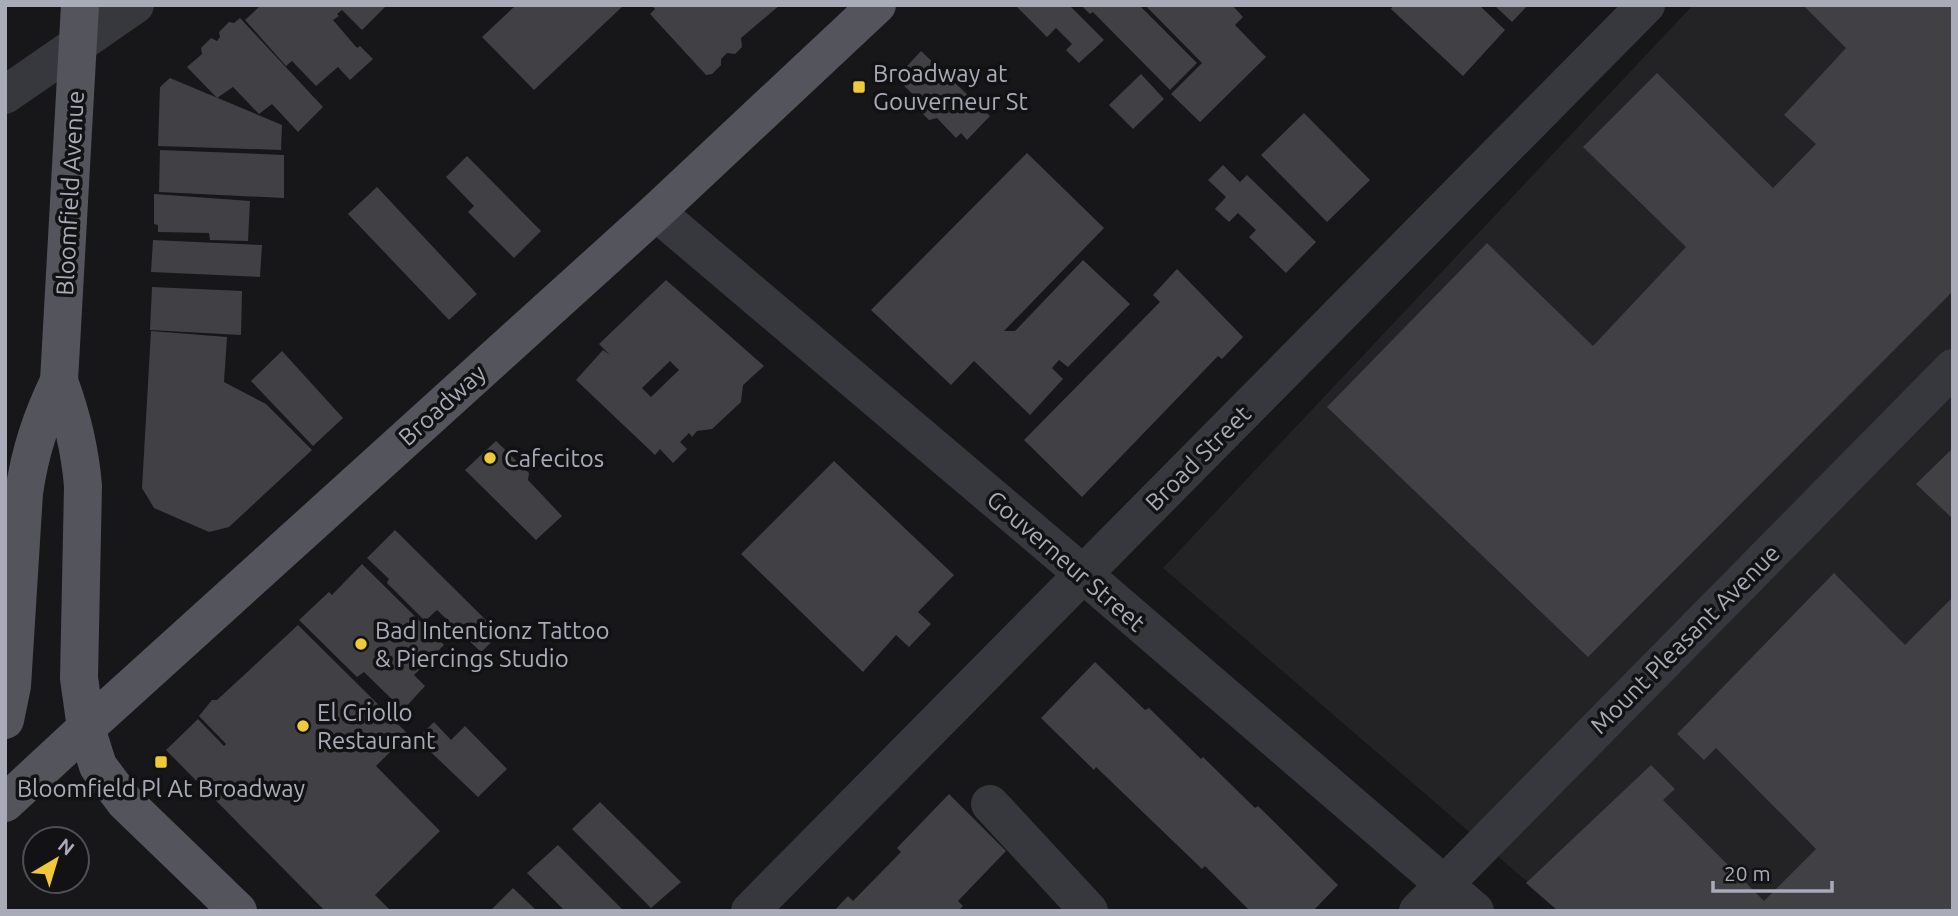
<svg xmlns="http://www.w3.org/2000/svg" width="1958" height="916" font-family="Ubuntu,sans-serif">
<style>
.built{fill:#232225}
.building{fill:#414045;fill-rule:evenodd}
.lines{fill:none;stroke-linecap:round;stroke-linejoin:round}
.minor{stroke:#37383d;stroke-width:38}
.major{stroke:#53545c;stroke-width:38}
.poi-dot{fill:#eec938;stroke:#121113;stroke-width:2.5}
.labels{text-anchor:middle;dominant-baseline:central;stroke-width:7;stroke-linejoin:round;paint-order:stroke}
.poi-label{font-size:24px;fill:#a9abb8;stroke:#121113;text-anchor:start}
.street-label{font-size:24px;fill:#a9abb8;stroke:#121113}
</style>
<rect width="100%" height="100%" fill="#171618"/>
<path class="built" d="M1693 5H1953V911H1561L1163 568Z"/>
<g class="building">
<path d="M261 5H387L362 30 342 10 337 14 339 16 333 20 357 48 360 46 373 59 350 80 338 67 316 86 292 61 286 66 245 20Z"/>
<path d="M516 5H624L534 90 482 37Z"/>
<path d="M651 5H780L741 38 742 47 735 54 727 53 721 59V65L712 74 706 75 650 14 655 9Z"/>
<path d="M1015 5H1069L1104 40 1079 63 1066 50 1072 44 1056 28 1047 37Z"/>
<path d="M1081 5H1139L1197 63 1170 90 1093 12 1090 14Z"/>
<path d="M1145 5H1232L1243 17 1235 25 1266 57 1200 122 1171 94 1202 63Z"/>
<path d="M1394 5H1479L1505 30 1463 76 1391 9Z"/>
<path d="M1494 5H1528L1512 22Z"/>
<path d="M1803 5H1953V291L1588 657 1327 407 1487 243 1593 346 1686 247 1583 147 1657 73 1773 188 1816 144 1784 115 1846 48Z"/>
<path d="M240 18 323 107 298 132 272 104 259 114 233 87 217 98 187 67 202 54 201 48 211 38 217 41 220 37 219 32 229 22 234 23Z"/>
<path d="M921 51 990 116 967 140 961 133 956 138 937 118 929 120 922 113 924 105 896 78Z"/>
<path d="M1141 74 1164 99 1133 129 1109 105Z"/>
<path d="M170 78 282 125 281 150 158 146 160 87Z"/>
<path d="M1304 113 1370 180 1327 222 1261 155Z"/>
<path d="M160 150 284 155V198L159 192Z"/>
<path d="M1027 153 1104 228 1004 331H1015L1083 260 1130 304 1068 367 1059 360 1052 368 1063 379 1030 415 974 361 951 385 871 310Z"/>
<path d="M467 156 541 231 514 258 468 212 474 206 446 177Z"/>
<path d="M1223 165 1240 182 1247 175 1316 242 1286 273 1249 237 1256 230 1238 213 1229 222 1215 209 1226 197 1208 180Z"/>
<path d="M377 187 477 294 449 320 348 214Z"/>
<path d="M154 194 250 201 248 241 210 240 209 233 158 232V225L154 224Z"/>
<path d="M153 240 262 245 260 277 151 272Z"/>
<path d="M1177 269 1243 337 1222 359 1218 356 1082 497 1024 440 1160 302 1153 295Z"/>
<path d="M666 280 764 366 743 385 741 402 712 429 697 431 692 437 689 433 680 442 687 449 673 463 660 449 655 455 576 380 603 350 610 355 599 344ZM670 361 679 370 651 397 642 388Z"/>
<path d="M152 287 242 291 241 335 150 330Z"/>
<path d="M151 331 227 337 224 382 266 404 312 450 229 527 209 532 154 508 142 488Z"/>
<path d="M282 351 343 418 313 446 251 381Z"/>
<path d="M496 441 529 473 528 480 562 516 536 540 465 470Z"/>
<path d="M1953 448V519L1916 484Z"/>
<path d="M834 461 954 575 918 612 931 624 909 647 896 635 863 672 741 554Z"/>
<path d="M395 530 500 634 481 652 437 610 425 621 387 583 389 579 367 558Z"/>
<path d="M362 564 444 645 414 675 425 686 403 710 364 672 357 677 299 620 329 592 332 595Z"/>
<path d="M1834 573 1905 645 1953 597V911H1558L1526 883 1651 765 1675 789 1663 800 1764 901 1816 849 1716 748 1704 760 1677 734Z"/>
<path d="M298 625 408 734 376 766 440 831 375 895 391 911H325L166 750 198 719 224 746 226 744 199 716 212 700H217Z"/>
<path d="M1095 662 1145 710 1149 708 1201 759 1203 757 1255 808 1258 806 1338 885 1313 911H1250L1205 866 1202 869 1096 767 1094 770 1041 718Z"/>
<path d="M434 722 451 740 465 726 507 769 478 797 417 739Z"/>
<path d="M949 794 1006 851 958 901 963 906 958 911H834L848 896 853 901 901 852 897 848Z"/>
<path d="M600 802 681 882 651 908 572 829Z"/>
<path d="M558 845 624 911H565L527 873Z"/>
<path d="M513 888 537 911H490Z"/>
</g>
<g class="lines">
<g class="minor">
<path d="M5 95 135 5"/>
<path d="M656 212 1083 574 1475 911"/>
<path d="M990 804 1089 911"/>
<path d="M750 911 1646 5"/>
<path d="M1418 911 1953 368"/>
</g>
<g class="major">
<path d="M59 381C72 416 80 449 83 486L79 678 86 728 98 766 125 802 238 911"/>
<path d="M5 720 12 686 24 493C30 451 41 419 59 381L80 5"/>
<path d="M5 803 86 728 656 212 877 5"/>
</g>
</g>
<g class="poi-dot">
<rect x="852" y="80" width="14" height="14" rx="3.5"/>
<circle cx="490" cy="458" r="7"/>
<circle cx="361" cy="644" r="7"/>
<circle cx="303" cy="726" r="7"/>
<rect x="154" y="755" width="14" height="14" rx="3.5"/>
</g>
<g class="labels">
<g class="poi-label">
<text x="873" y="73">Broadway at<tspan x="873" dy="28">Gouverneur St</tspan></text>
<text x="504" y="458">Cafecitos</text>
<text x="375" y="630">Bad Intentionz Tattoo<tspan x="375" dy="28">&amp; Piercings Studio</tspan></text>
<text x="317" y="712">El Criollo<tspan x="317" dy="28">Restaurant</tspan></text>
<text x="161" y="788" text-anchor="middle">Bloomfield Pl At Broadway</text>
</g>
<g class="street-label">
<text transform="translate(70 193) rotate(-87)">Bloomfield Avenue</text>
<text transform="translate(442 405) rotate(-42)">Broadway</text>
<text transform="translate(1198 458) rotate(-45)">Broad Street</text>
<text transform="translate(1066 561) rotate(41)">Gouverneur Street</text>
<text transform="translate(1685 639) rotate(-45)">Mount Pleasant Avenue</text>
</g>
</g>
<rect width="1958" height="916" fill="none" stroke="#a9abb8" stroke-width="14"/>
<g transform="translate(56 860) rotate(38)"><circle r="33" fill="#121113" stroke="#4e4f55" stroke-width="2"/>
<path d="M0-5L12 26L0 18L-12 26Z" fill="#eec938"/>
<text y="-10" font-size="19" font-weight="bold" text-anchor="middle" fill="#a9abb8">N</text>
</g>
<path d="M1713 881v10h119v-10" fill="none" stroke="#a9abb8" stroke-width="3.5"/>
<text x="1724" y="881" font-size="21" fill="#a9abb8" stroke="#121113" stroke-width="5" paint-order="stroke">20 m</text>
</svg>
